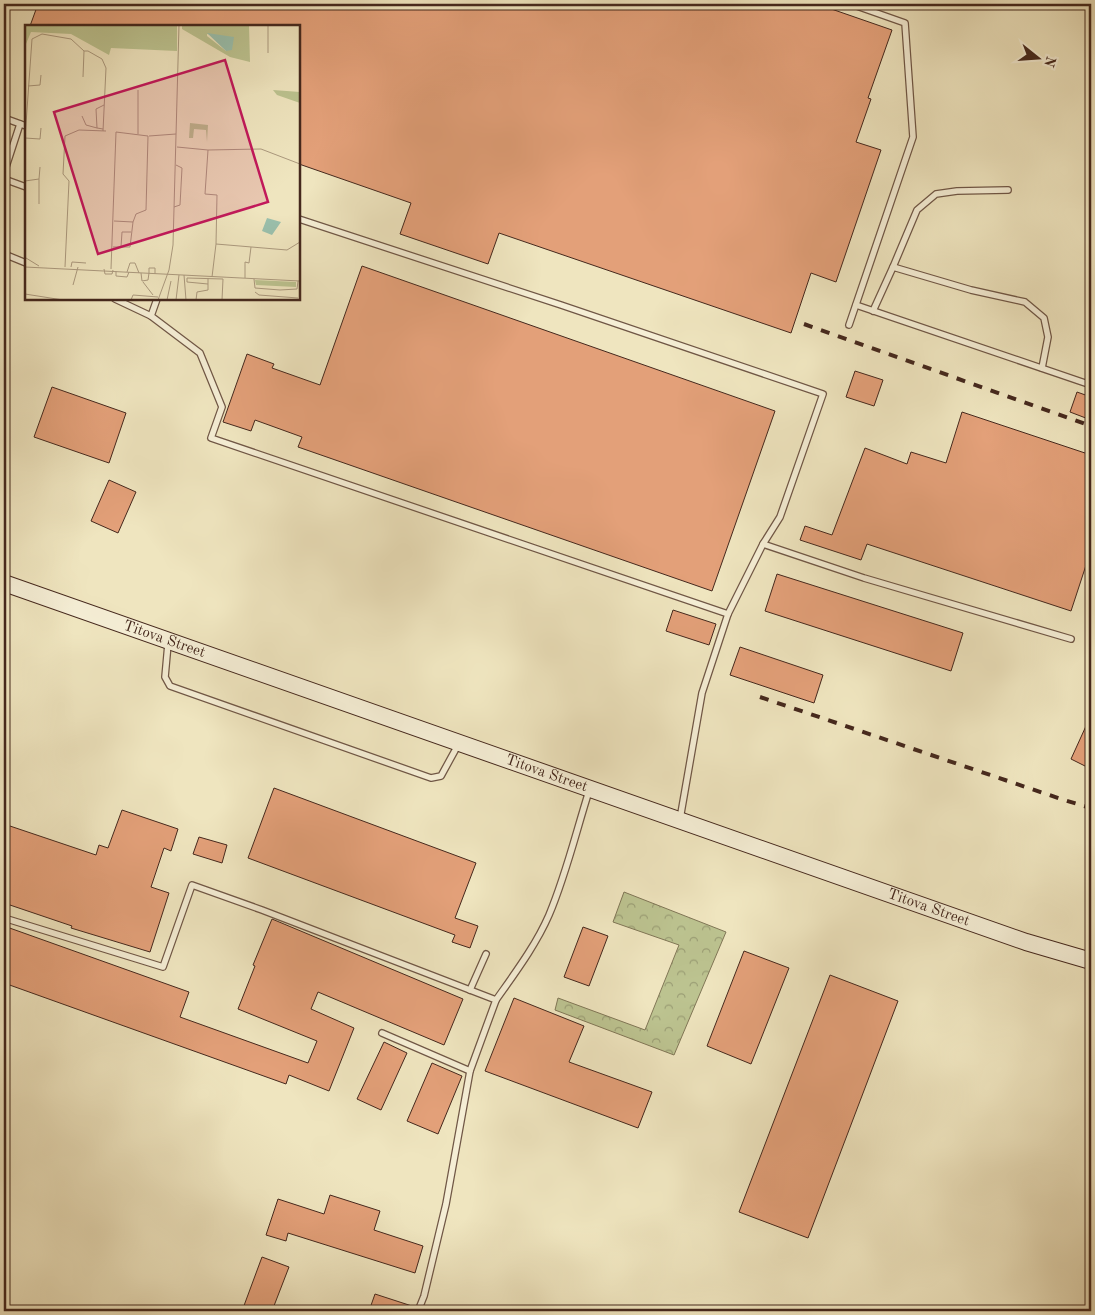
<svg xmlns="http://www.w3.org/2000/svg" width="1095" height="1315" font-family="'Old Standard TT',serif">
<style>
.forest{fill:url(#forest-crowns);stroke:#807656}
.building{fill:#e3a079;stroke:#45281d}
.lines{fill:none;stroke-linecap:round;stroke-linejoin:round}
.lane-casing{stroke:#705746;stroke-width:8}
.secondary-casing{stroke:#45281d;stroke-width:18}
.lane{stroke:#f5eed5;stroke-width:5.5}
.secondary{stroke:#f5eed5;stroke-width:16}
.rail{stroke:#45281d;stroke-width:4;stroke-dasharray:9 9;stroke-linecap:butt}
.labels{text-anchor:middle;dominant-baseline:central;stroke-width:4;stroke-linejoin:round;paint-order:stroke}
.street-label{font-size:15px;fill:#45281d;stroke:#f5eed5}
.inset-road{fill:none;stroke:#ab997e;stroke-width:1}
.view{fill:#c2185b;fill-opacity:0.15;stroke:#c2185b;stroke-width:2.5}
.inset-edge{fill:none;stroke:#45281d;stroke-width:2.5}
</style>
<defs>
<pattern id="forest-crowns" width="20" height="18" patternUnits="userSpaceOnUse" patternTransform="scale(1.25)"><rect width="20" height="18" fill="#bcc390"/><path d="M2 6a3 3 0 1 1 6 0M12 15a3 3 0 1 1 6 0" fill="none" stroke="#9b9e75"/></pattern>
</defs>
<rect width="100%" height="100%" fill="#efe5bf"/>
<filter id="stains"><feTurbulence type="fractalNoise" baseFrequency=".004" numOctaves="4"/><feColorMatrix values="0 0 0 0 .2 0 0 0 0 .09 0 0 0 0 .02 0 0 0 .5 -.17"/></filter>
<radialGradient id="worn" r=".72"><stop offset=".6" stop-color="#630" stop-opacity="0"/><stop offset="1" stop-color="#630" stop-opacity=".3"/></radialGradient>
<path class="forest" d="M624 892 726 932 674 1055 555 1010 558 998 645 1030 679 945 613 922Z"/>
<g class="building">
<path d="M38 4H817L892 30 868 98 871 99 856 142 881 150 836 282 811 273 791 333 499 233 488 264 400 234 411 203 299 164V26H30Z"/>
<path d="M362 266 775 411 712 591 298 447 302 437 255 420 251 431 223 422 247 354 274 364 272 368 320 385Z"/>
<path d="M855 371 883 380 874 406 846 397Z"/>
<path d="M52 387 126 413 109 463 34 437Z"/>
<path d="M1077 392 1091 397V420L1070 412Z"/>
<path d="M962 412 1091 455V550L1071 611 867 544 861 560 800 540 805 526 832 535 865 448 907 464 911 452 946 463Z"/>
<path d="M109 480 136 492 118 533 91 521Z"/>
<path d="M777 574 963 633 951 671 765 611Z"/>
<path d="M673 610 716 624 709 645 666 631Z"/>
<path d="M740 647 823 675 814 703 730 675Z"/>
<path d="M1091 715V769L1071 759Z"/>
<path d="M274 788 476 863 455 918 478 926 470 948 452 942 455 935 248 858Z"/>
<path d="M122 810 178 829 171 851 164 848 151 887 169 893 150 952 71 928 72 926 4 903V824L96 855 99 845 108 848Z"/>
<path d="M199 837 227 845 222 863 193 854Z"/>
<path d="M272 919 463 999 444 1045 318 992 311 1009 354 1028 329 1091 289 1075 286 1084 4 983V926L189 992 180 1017 308 1063 317 1041 238 1009 255 966 253 965Z"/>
<path d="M583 927 608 936 589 986 564 977Z"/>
<path d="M744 951 789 968 751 1064 707 1046Z"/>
<path d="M830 975 898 1001 808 1238 739 1212Z"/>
<path d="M514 998 584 1026 569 1062 652 1092 638 1128 485 1071Z"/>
<path d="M384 1042 407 1053 381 1110 357 1099Z"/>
<path d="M432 1063 462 1076 438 1134 407 1121Z"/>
<path d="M330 1195 380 1211 374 1230 423 1246 415 1273 288 1233 286 1241 266 1235 278 1199 324 1214Z"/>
<path d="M262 1257 289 1267 272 1311H242Z"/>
<path d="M375 1294 415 1307 413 1311H369Z"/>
</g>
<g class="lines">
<g class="lane-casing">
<g id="lane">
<path d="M4 118 26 126"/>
<path d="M4 173 20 124"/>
<path d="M4 179 26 187"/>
<path d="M4 254 26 263"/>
<path d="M893 267 917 210 936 194 957 191 1008 190"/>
<path d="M115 299 151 316"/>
<path d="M157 299 151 316 200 353 222 407 211 438 728 614 763 544 780 517 823 394 561 305 299 219"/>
<path d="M856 305 1091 385"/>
<path d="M873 311 893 267 971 290 1025 302 1044 318 1048 337 1042 368"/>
<path d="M849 325 913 137 905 23 851 4"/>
<path d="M763 544 864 578 1071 639"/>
<path d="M168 644 165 677 170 686 431 778 441 776 458 745"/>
<path d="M680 819 702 693 728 614"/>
<path d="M4 918 163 967 192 885 262 910 496 1000 470 1071 446 1204 424 1296 418 1311"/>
<path d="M470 990 486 954"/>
<path d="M496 1000C515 973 536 945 549 915 566 875 576 832 589 791"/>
<path d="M382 1033 470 1071"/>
</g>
</g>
<g class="secondary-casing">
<g id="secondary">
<path id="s1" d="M4 583 1026 942 1091 961"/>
</g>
</g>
<use href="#lane" class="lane"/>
<use href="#secondary" class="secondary"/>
<g class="rail">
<path d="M804 324 1091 426"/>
<path d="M760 697 1064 800 1091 808"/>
</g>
</g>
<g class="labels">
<g class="street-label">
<text stroke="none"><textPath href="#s1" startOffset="170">Titova Street</textPath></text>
<text stroke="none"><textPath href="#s1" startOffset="575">Titova Street</textPath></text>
<text stroke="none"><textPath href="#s1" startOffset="980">Titova Street</textPath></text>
</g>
</g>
<g transform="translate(25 25)">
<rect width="275" height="275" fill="#efe5bf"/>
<path d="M0 0H152V26L86 23 84 30 46 9 6 7 1 19ZM157 0H224L225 37 205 32 157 4ZM182 9 204 12 201 26 182 11ZM248 65 275 67V78L252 70Z" fill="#bcc390" fill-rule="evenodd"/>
<path d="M165 98 183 100 182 117 181 105 169 104 168 113H164ZM230 255 271 257V262L231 260Z" fill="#bcc390"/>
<path d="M182 8 209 12 207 25 201 26ZM242 193 256 197 247 210 237 206Z" fill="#9ac0ad"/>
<path class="inset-road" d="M243 0V28M58 52 59 26H63L77 34 81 43 78 106M3 61 15 60 16 50M57 91 61 100 72 103M16 103 15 114 0 113 7 14 17 9 46 14 59 26M78 104 72 103 71 84 79 80M113 109V65M124 111 151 109M152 122 183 125M0 156 14 154 15 142M14 179V154M149 182 155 180 157 143 151 140M0 196V242M191 219 192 170 180 169 183 125 236 124 275 139M88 222H105L108 197M96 222 97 207H106M1 233 14 241M0 242 275 256M40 242 44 156 38 149 40 111 54 105 81 106M46 242 47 237 61 238M79 244 80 249H87L88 245M86 244 91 107 123 111 121 185 111 189 108 197 89 196M91 246V251L102 252 104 247M102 247 105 238H110L114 248M116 248 117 256 123 255 124 248M124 248V243H130V249M159 250 161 275M187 252 191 219 262 225 275 217M220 253V237L224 238 226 222M229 254 230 263 255 265 272 264 273 256M118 257 128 270M183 259 162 257V253L198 254M48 260 53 242M230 267 234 270 273 273M0 269 38 275M106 275 108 270 133 272M133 275 144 245 148 220 154 0M142 275 146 256M151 275 154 250M171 275 172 267 183 265V253M197 275 198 254"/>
<path class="view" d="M200 35 243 177 73 229 29 87Z"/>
<rect width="275" height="275" class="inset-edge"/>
</g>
<rect width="1095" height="1315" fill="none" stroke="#efe5bf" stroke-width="20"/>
<rect x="5" y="5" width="1085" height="1305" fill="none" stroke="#45281d" stroke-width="2.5"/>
<rect x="10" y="10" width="1075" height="1295" fill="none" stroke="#45281d"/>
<g transform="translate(1038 58) rotate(107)" stroke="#f5eed5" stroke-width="4" paint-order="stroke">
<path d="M0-4L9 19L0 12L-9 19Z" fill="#45281d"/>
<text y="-8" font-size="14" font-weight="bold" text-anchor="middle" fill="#45281d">N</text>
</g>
<rect width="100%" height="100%" filter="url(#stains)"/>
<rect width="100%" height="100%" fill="url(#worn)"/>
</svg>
